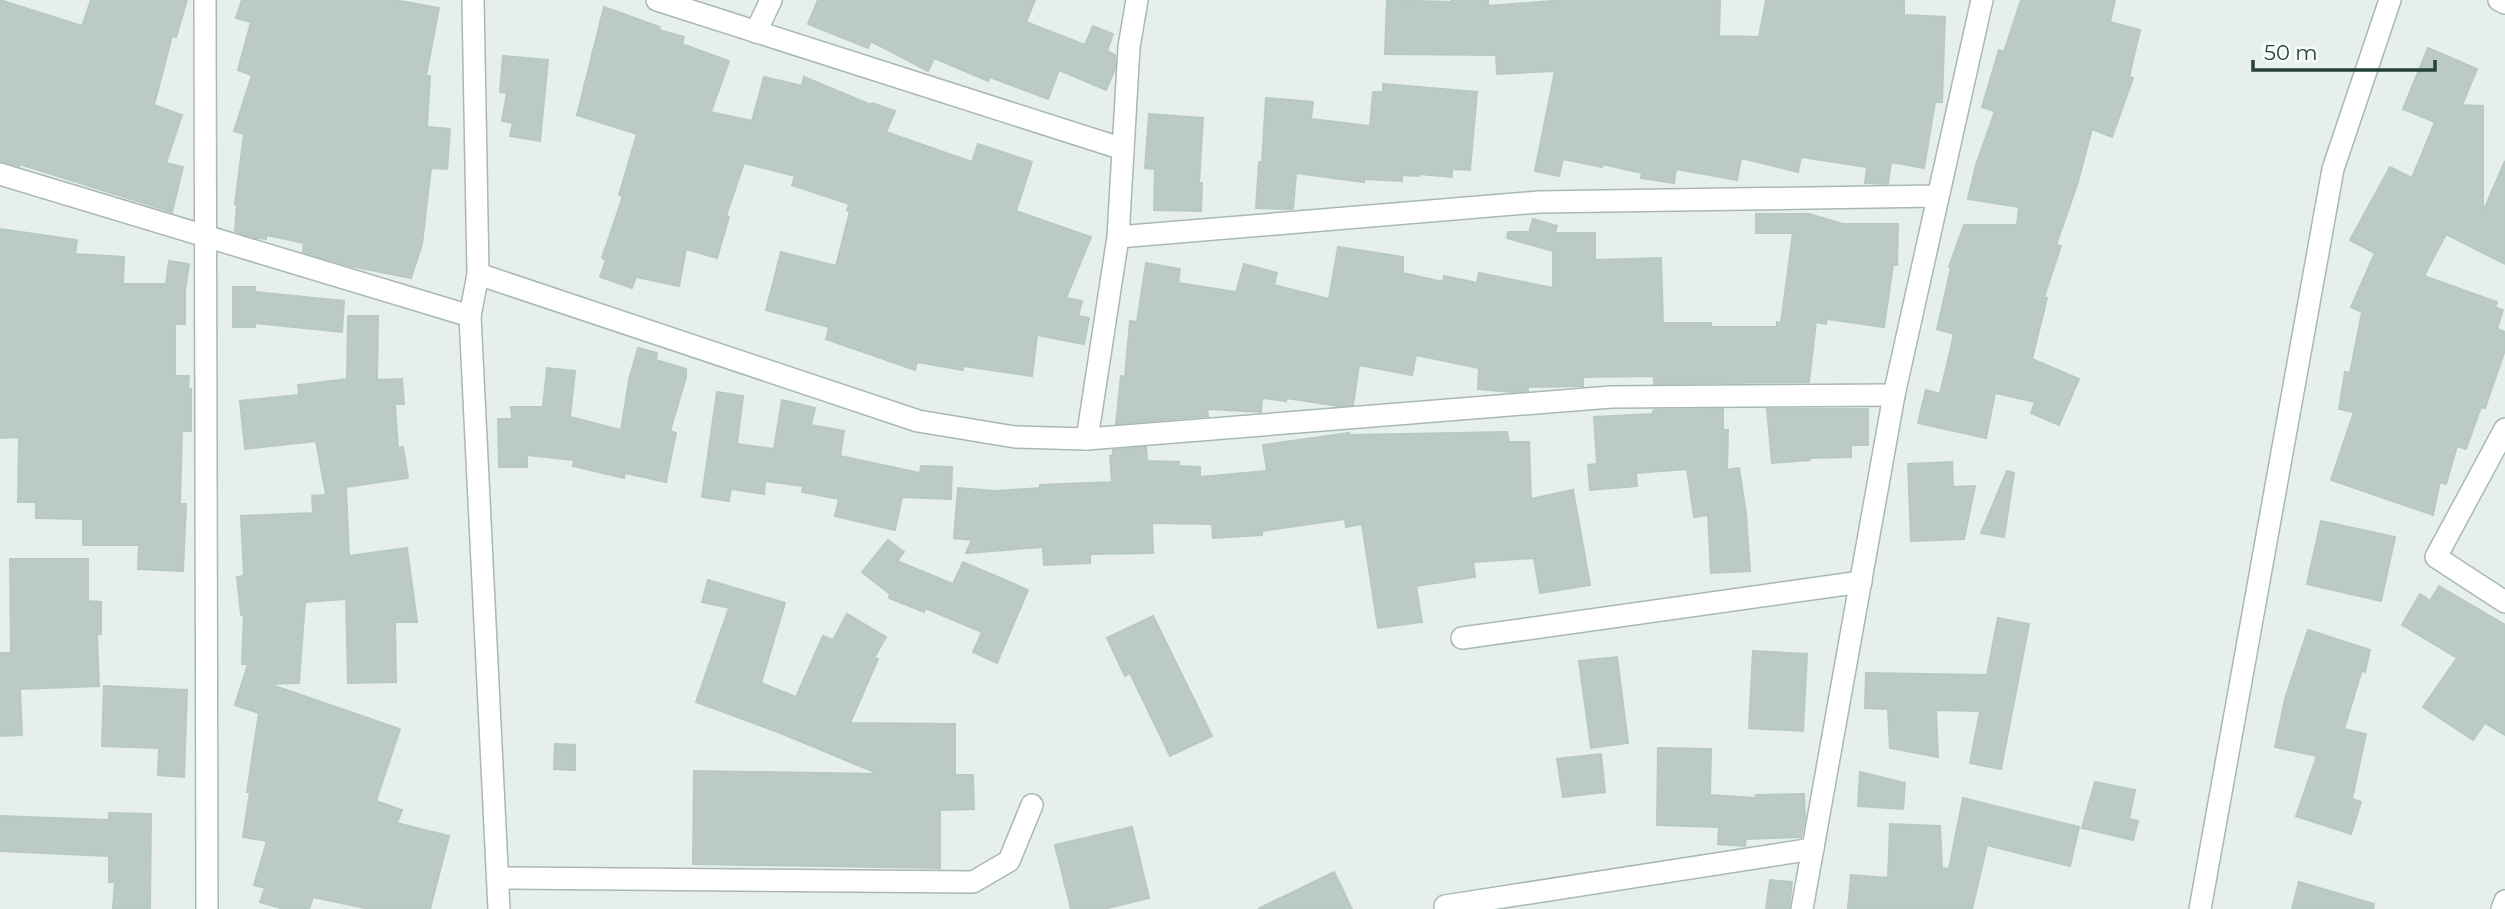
<svg xmlns="http://www.w3.org/2000/svg" width="2505" height="909" font-family="Montserrat,sans-serif">
<style>
.building{fill:#bbcac4;stroke:#b8c9c2;stroke-width:2}
.lines{fill:none;stroke-linecap:round;stroke-linejoin:round}
.minor-casing{stroke:#a8b8b2;stroke-width:24}
.minor{stroke:#fff;stroke-width:21}
</style>
<rect width="100%" height="100%" fill="#e6efeb"/>
<g class="building">
<path d="M0 0 82 26 91 0H187L176 37 172 36 154 105 182 115 166 163 183 167 172 212 19 164V166L0 161Z"/>
<path d="M242 0H395L439 8 426 76H430L427 127 450 129 447 169 431 168 422 244 411 278 350 266 303 252 304 243 266 235V239L256 238 235 231 237 205 235 204 244 134 234 131 252 75 238 70 251 22 236 18Z"/>
<path d="M818 0H1035L1026 22 1085 45 1093 26 1113 34 1107 51 1115 55V69L1106 90 1059 70 1048 99 990 77 988 81 934 58 928 71 871 41 868 48 808 24Z"/>
<path d="M1387 0 1451 2V0H1488V6L1564 0H1720L1719 36 1759 37 1766 0H1904V15L1945 17 1942 102H1935L1924 168 1891 162 1888 184 1865 183 1867 167 1801 157 1798 172 1741 158 1737 180 1676 169 1674 183 1641 178 1642 173 1602 164V167L1563 159 1559 176 1535 171 1555 71 1497 74 1496 55 1385 54Z"/>
<path d="M2021 0H2115L2110 22 2140 30 2129 77 2133 78 2112 137 2092 129 2077 185 2056 245 2061 246 2044 297 2047 298 2032 359 2079 379 2059 425 2031 413 2035 402 1995 393 1986 438 1918 423 1926 390 1940 394 1954 334 1937 329 1951 268 1949 267 1964 225H2017L2019 207 1968 199 1976 165 1995 111 1982 107 1999 50 2004 52Z"/>
<path d="M604 7 660 27 659 30 684 37 682 44 729 61 711 112 752 121 764 77 802 86 804 77 871 105 872 103 895 111 886 132 972 162 978 144 1032 162 1016 211 1091 237 1066 298 1082 301 1078 316 1089 318 1084 344 1037 335 1032 376 963 366V370L917 362 915 370 826 339 829 327 766 310 781 252 836 266 850 211 847 210 849 204 792 185 795 176 744 163 726 216 729 217 717 258 686 249 679 286 636 277 632 288 600 277 606 260 602 258 623 196 619 195 637 134 577 115Z"/>
<path d="M2428 48 2477 69 2462 105 2483 106V212L2505 161V264L2446 234 2424 276 2497 302 2495 307 2503 310 2497 329 2505 332V350L2485 408 2481 407 2466 449 2457 446 2446 484 2440 482 2433 515 2331 480 2354 412 2339 409 2345 372 2350 373 2362 312 2351 307 2375 253 2350 240 2390 167 2412 178 2435 122 2403 109Z"/>
<path d="M503 56 548 60 540 141 510 136 513 123 502 121 507 93 500 92Z"/>
<path d="M1383 84 1477 92 1470 170 1452 169V177L1419 174V176L1402 175V181L1364 179V182L1296 173 1293 209 1256 208 1259 162H1262L1266 98 1313 102 1311 119 1370 126 1373 92H1383Z"/>
<path d="M1149 114 1203 118 1199 183H1202L1201 211 1154 210 1155 169 1145 168Z"/>
<path d="M1756 214H1809L1843 224H1898L1897 265H1893L1884 327 1827 319 1826 324 1816 322 1809 382 1654 384V376L1583 377V386L1528 387V391L1513 392 1478 389 1479 368 1416 355 1412 375 1359 365 1353 405 1338 406 1286 398V401L1262 398 1261 412 1207 409 1208 416 1116 424 1121 376 1125 377 1130 321 1137 322 1146 263 1180 269 1178 283 1236 292 1244 264 1277 273 1274 285 1329 299 1338 247 1403 257V273L1443 282 1444 276 1477 283 1479 273 1553 288V251L1507 238 1508 232H1529L1533 219 1557 226 1555 233H1595V260L1661 258 1663 323H1711V327H1777V322L1781 323 1793 233H1756Z"/>
<path d="M0 229 77 240 75 254 124 257 123 284H166L169 261 189 264 185 291V324H175V376H189L188 389H191V431H182L180 504H186L183 571 138 569 139 545H83V519L36 518V502H18L19 437 0 438Z"/>
<path d="M233 287H255V292L344 301 342 332 255 323V327H233Z"/>
<path d="M348 316H378L377 380 402 379 404 404H395L398 448 403 447 408 478 346 487 349 556 407 548 417 622H395L396 682 348 683 346 599 305 602 299 683 269 684 400 729 376 801 402 810 397 823 449 836 430 909H369L313 897 309 909H284L260 902 265 888 254 885 267 841 243 837 250 792H247L259 713 235 705 248 664H242L244 614 241 615 237 577 244 576 241 516 313 513 312 496 326 495 316 441 245 449 240 401 299 395 298 385 347 379Z"/>
<path d="M638 348 657 353 656 360 686 369V377L670 431 676 433 666 482 625 473 624 478 573 466 574 460 527 455V467H499L498 419H512L511 407H543L547 368 575 371 570 417 621 430 629 380Z"/>
<path d="M717 392 743 396 737 444 774 449 782 400 815 408 811 425 844 431 840 456 920 473 921 466 952 467 951 499 902 497 895 530 835 516 839 499 802 492 803 486 765 481 764 494 731 489 729 501 702 497Z"/>
<path d="M1723 409V430H1728L1727 470 1739 468 1746 514 1750 571 1711 573 1708 515 1694 517 1687 469 1636 473 1637 486 1590 490 1588 465 1597 464 1594 417 1652 414 1654 410Z"/>
<path d="M1767 409H1868V445H1851V457L1810 458V460L1772 463Z"/>
<path d="M1507 432 1509 442H1529L1531 499 1573 490 1590 585 1540 593 1534 558 1473 562 1475 577 1416 586 1422 622 1378 628 1362 524 1346 527 1345 519 1262 531V535L1213 538 1212 524 1152 523 1153 553 1090 554V563L1044 565 1043 547 966 553 972 540 954 538 958 488 996 491 1040 488V485L1112 482 1110 456 1113 455V450L1146 447 1147 461 1179 462V466L1200 467V477L1267 471 1263 445 1349 433V435Z"/>
<path d="M1952 462 1953 487 1975 486 1964 539 1911 541 1908 464Z"/>
<path d="M2007 471 2014 473 2004 537 1981 533Z"/>
<path d="M2321 521 2395 537 2381 601 2307 584Z"/>
<path d="M888 540 904 552 897 561 953 584 963 562 1028 590 997 663 973 652 982 632 925 608 924 612 889 598 890 594 862 572Z"/>
<path d="M10 559H88V601L101 602V634H97L99 686 20 689 22 735 0 736V653H11Z"/>
<path d="M708 580 785 603 761 683 796 697 823 636 833 640 847 614 886 637 874 658 878 659 850 723 955 724V775H973L974 809 940 810V868L693 864 694 771 879 774 778 732 696 702 729 608 702 602Z"/>
<path d="M2439 586 2505 625V735L2485 723 2473 740 2423 707 2457 658 2402 625 2420 594 2430 601Z"/>
<path d="M1153 616 1212 736 1170 756 1130 673 1125 676 1107 638Z"/>
<path d="M1998 618 2029 624 2001 769 1970 763 1980 711 1936 710 1938 757 1890 748 1888 709 1865 708 1866 673 1987 675Z"/>
<path d="M2308 630 2370 650 2365 672 2362 670 2344 729 2366 734 2352 799 2361 802 2351 834 2296 816 2317 756 2275 747 2285 699Z"/>
<path d="M1753 651 1807 654 1803 731 1749 728Z"/>
<path d="M1617 657 1628 743 1591 748 1579 661Z"/>
<path d="M104 686 187 690 184 777 158 775 159 748 102 746Z"/>
<path d="M555 744 575 745V770L554 769Z"/>
<path d="M1658 748 1711 749 1710 795 1757 798 1756 795 1804 794 1805 819 1801 837 1746 839 1745 846 1718 844 1719 827 1657 825Z"/>
<path d="M1601 754 1605 792 1563 797 1557 759Z"/>
<path d="M1860 772 1905 783 1903 809 1858 806Z"/>
<path d="M2095 782 2135 790 2129 819 2138 821 2133 840 2082 828Z"/>
<path d="M1963 798 2079 827 2070 866 1987 845 1972 909H1848L1851 875 1888 878 1890 824 1940 826 1942 868 1949 869Z"/>
<path d="M109 813 151 814 150 909H113L115 882H109V856L0 851V816L109 820Z"/>
<path d="M1132 827 1149 898 1104 909H1071L1055 845Z"/>
<path d="M1334 872 1352 909H1258Z"/>
<path d="M1770 880 1792 882 1789 909H1766Z"/>
<path d="M2299 882 2374 904 2373 909H2292Z"/>
</g>
<g class="lines">
<g class="minor-casing">
<g id="minor">
<path d="M205 0 207 909"/>
<path d="M473 0 478 274 470 316 499 909"/>
<path d="M657 0 1123 149"/>
<path d="M2499 0 2505 3"/>
<path d="M756 32 771 0"/>
<path d="M0 174 470 316"/>
<path d="M1118 237 1539 202 1938 196"/>
<path d="M478 274 918 421 1015 437 1087 439 1611 397 1894 395"/>
<path d="M2505 429 2436 557 2505 602"/>
<path d="M1087 439 1118 237 1129 47 1137 0"/>
<path d="M1462 638 1861 582"/>
<path d="M498 878 973 882 1009 861 1032 805"/>
<path d="M1445 906 1813 849"/>
<path d="M1802 909 1894 395 1982 0"/>
<path d="M2200 909 2333 169 2390 0"/>
<path d="M2502 909 2505 901"/>
</g>
</g>
<use href="#minor" class="minor"/>
</g>
<path d="M2253 60v10h182v-10" fill="none" stroke="#24423a" stroke-width="3.5"/>
<text x="2264" y="60" font-size="21" fill="#24423a" stroke="#f7fbf9" stroke-width="5" paint-order="stroke">50 m</text>
</svg>
